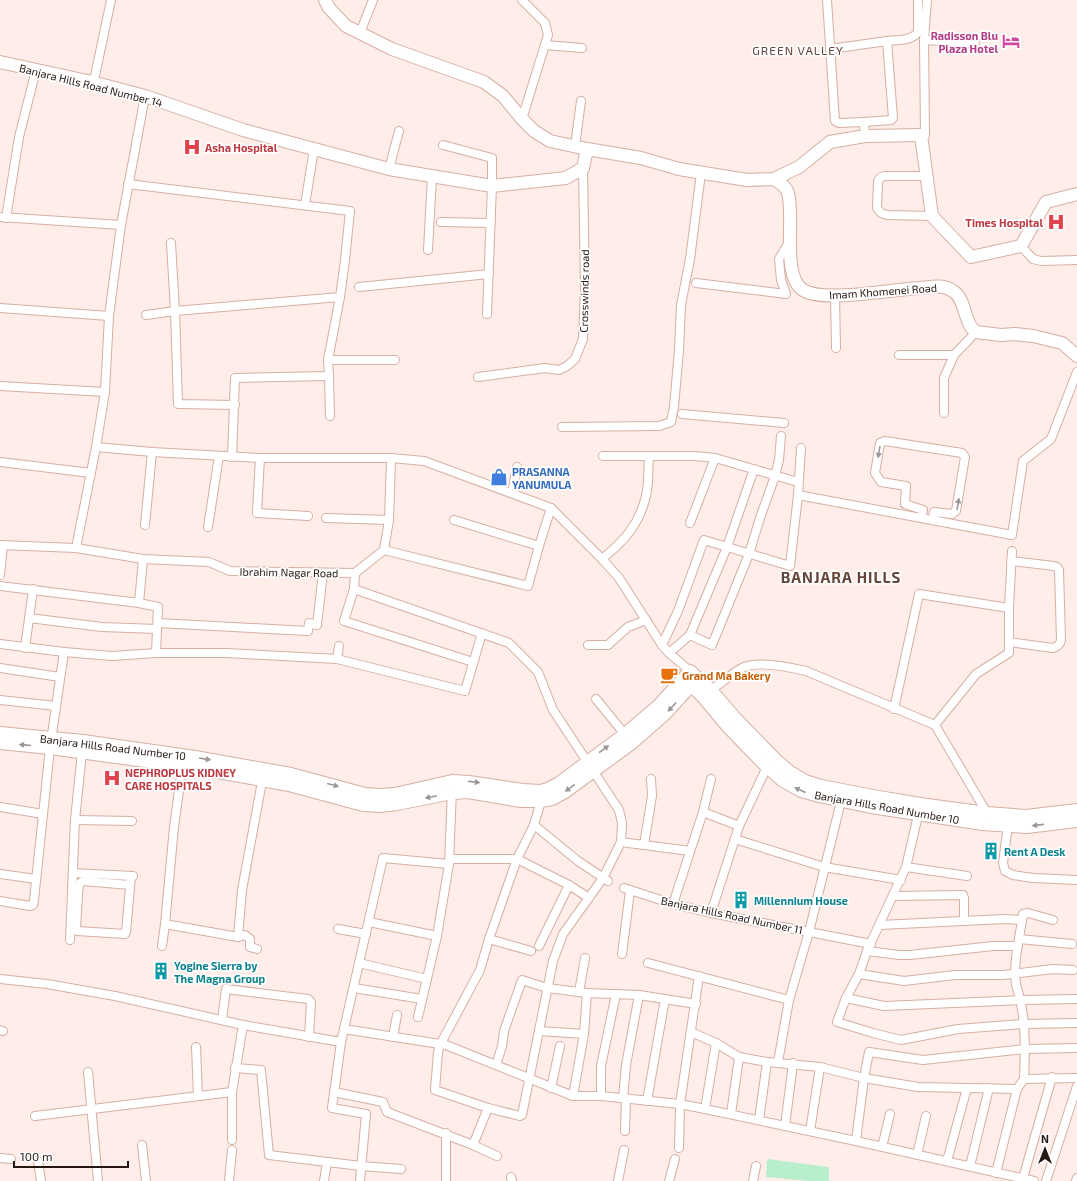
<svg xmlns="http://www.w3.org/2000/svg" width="1077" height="1181" font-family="'Exo 2',sans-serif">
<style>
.green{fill:#b7eecc}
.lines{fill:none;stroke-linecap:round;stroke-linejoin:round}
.street-casing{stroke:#d6afa2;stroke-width:10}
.secondary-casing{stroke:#d6afa2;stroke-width:14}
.street{stroke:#fff;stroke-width:8}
.secondary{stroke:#fff;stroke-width:12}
.oneway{fill:#9c9694}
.labels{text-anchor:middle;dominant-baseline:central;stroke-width:3.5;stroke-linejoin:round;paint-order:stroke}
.hotel-label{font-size:11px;font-weight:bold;fill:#b23c85;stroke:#fff;text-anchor:end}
.street-label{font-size:11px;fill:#241611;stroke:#fff}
.health-label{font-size:11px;font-weight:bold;fill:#be3a42;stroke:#fff;text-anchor:start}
.shop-label{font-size:11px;font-weight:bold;fill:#366cbe;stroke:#fff;text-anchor:start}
.food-label{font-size:11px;font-weight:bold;fill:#c56008;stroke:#fff;text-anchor:start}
.culture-label{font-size:11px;font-weight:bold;fill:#0d838f;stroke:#fff;text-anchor:start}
.neighbourhood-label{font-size:12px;letter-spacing:1px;fill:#654539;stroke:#fff}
.district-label{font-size:15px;font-weight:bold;letter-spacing:1px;fill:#654539;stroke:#fff}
</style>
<rect width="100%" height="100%" fill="#feede8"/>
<path class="green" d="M767 1159 829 1167V1181H810L766 1177Z"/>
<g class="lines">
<g class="street-casing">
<g id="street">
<path d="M522 0 545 23 548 35 522 119"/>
<path d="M827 0 835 121 839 123 864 122 865 136"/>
<path d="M360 33 373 0"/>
<path d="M924 40 975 43"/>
<path d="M887 41C897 40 912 41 918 32V0"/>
<path d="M545 45 582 48"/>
<path d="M830 49 887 41 893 118 891 120 864 122"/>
<path d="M92 82 95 76 111 0"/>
<path d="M925 135 924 40 927 0"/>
<path d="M443 145 492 158V186L487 314"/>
<path d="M575 146 581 101"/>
<path d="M389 169 399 131"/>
<path d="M926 176H885L881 177 878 181 877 208 881 213 887 215 932 216"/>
<path d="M128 184 350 211 345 260 340 297 175 311 146 315"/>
<path d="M305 205 314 149"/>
<path d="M0 217 121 225"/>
<path d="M6 218 19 137 36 70"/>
<path d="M441 222 491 223"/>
<path d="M171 243 175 311 178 404 235 405"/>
<path d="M1021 246 1033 259 1041 261 1077 260"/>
<path d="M428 250 432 176"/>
<path d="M696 283 786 294 781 280 779 259 789 242"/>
<path d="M359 287 489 274"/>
<path d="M835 296 836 348"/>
<path d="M0 308 109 316"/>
<path d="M899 355H954"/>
<path d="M328 360 340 297"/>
<path d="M329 376 330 416"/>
<path d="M478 377 545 368 559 370 567 366 575 359 583 339 585 287 583 168"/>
<path d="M0 386 105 392"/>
<path d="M944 413V378L954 355 976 332"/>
<path d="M682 414 784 423"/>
<path d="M562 427 659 426 671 422 674 407 679 350 681 305 690 259 701 173"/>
<path d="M96 447 152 452 260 458H391L424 461 551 508 602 559 619 578 662 645 669 653 690 671"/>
<path d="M603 456H695L715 458 798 482"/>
<path d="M232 457 235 378 329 376 328 360H395"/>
<path d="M260 458 257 513 308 516"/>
<path d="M0 462 91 473"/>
<path d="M512 493 517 467"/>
<path d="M798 495 1012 535 1023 461 1051 439 1077 372"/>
<path d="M326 518 389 520"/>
<path d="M922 518 923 510 905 504 906 486 881 482 875 473 880 443 885 441 962 453 965 457 956 511 952 514 934 512 933 520"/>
<path d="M454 520 539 546"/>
<path d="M690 523 715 458"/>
<path d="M145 525 152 452"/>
<path d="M208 527 219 456"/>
<path d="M0 545 76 548 143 559 209 562 230 571 355 573 384 550 389 520 391 458"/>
<path d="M76 548 96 447 105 392 109 316 121 225 145 96"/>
<path d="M384 550 528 586 539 546 551 508"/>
<path d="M143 559 139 603 158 607 156 653"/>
<path d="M602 559C624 541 639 525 646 496 649 484 648 469 649 456"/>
<path d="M355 573 354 589 344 621 473 662"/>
<path d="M0 575 3 545"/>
<path d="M0 586 139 603"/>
<path d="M354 589 509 643 538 672 553 710 619 810 622 823 621 842 603 878 563 934 553 961 522 1115 520 1116 488 1108 435 1090 438 1052 440 1045 480 970 489 939 517 859 534 825 541 801"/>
<path d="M29 618 102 627 157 629"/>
<path d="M158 623 308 631 309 623 317 625 323 573"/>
<path d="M690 635 712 645 749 554 760 518 775 476 779 460 781 436"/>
<path d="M1009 642 1053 648C1058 646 1060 645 1061 640L1059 570 1057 567 1054 566 1011 561"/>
<path d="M0 644 64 652 112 656 156 653H226L337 659 465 691 482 633"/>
<path d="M588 645H608L628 627 646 620"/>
<path d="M662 645 678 611 704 540 790 566 798 495 801 448"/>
<path d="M25 648 33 589"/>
<path d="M669 653 690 635 727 547 754 469"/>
<path d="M337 659 339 646"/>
<path d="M0 668 60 677"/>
<path d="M711 690C721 683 731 674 742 668 757 660 789 667 806 671L935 725 987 813V815"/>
<path d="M596 699 627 737"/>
<path d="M0 700 56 706"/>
<path d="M894 709 919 594 1009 608"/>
<path d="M935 725 976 674 1009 653V608L1012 551"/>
<path d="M183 762 174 827 165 924 238 937 242 890 263 776"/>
<path d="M0 807 43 814"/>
<path d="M919 811 906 867 867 951 859 974 846 998 837 1022 873 1033 901 1040 958 1029 1023 1024 1077 1023"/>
<path d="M703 812 739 826"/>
<path d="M75 820 132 821"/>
<path d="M534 825 578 861 608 881"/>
<path d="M1008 825 1003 863 1005 871 1013 875 1033 878 1077 880"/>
<path d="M735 839 824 867 901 880"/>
<path d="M621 842 690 851"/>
<path d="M644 845 652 796 651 779"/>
<path d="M450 859H517L569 885 589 898"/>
<path d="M906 867 967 876"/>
<path d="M73 873 133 876"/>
<path d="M0 874 36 879"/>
<path d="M624 888 673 904 711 913 871 944"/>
<path d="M72 893 78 894 76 929 77 931 125 934 126 932 131 876"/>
<path d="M78 894 79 884 83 881 130 885"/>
<path d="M893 896 963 895 964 898V921"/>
<path d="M0 901 30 906 33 905 34 900 50 748 64 652"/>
<path d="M673 904 703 812 711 779"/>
<path d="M711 913 739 826 767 767"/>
<path d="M1022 920 1023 914 1028 913 1053 920"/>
<path d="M369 922 437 936"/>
<path d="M880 925 1004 919 1022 920C1019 941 1013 963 1016 984 1017 989 1019 994 1020 999 1026 1024 1025 1054 1024 1079"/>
<path d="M338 929 366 934"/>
<path d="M238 937 245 935 250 939V947L257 949"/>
<path d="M489 939 531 951"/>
<path d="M1019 939 1072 944"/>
<path d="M70 940 75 820 82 752"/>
<path d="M162 946 165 924"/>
<path d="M539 946 569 885"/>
<path d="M867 951 899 955H910L993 946H1017"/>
<path d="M622 954 630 891"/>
<path d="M359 963 427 979"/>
<path d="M648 963 789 1000"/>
<path d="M859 974 904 981 955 975H1003L1053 969 1073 970"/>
<path d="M0 979 47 984 115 996 243 1025"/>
<path d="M354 988 422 999"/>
<path d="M579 992 585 958"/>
<path d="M846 998 884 1006 1021 1000 1077 999"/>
<path d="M418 1017 437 936 449 864 452 789"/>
<path d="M222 1020 226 989 308 999 311 1002 309 1037"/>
<path d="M344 1029 446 1045 573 1096H601L680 1104 705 1109 856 1141 1034 1181"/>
<path d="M0 1030 3 1031"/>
<path d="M539 1031 584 1034"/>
<path d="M691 1032 716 1043 739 1057 767 1062 820 1067 864 1078 918 1087 1017 1089 1024 1079 1077 1078"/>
<path d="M393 1037 397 1015"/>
<path d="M196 1047 198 1096"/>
<path d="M778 1062 789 1000 809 932 842 797"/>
<path d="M496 1065 502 1046 504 1031 522 980 547 988 587 993 639 995 696 1004"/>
<path d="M235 1068 261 1070 269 1155 361 1166 401 1169"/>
<path d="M88 1072 98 1181"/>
<path d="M551 1088 560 1046"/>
<path d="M334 1092 383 1102 387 1112 473 1145 488 1108"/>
<path d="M573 1096 584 1034 587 993"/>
<path d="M601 1096V1066L616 994"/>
<path d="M623 1099 626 1065 639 995"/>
<path d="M647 1101 665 999"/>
<path d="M705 1109 716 1043"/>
<path d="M731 1114 739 1057"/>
<path d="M35 1116 232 1092"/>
<path d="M759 1120 767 1062"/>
<path d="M785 1126 793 1063"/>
<path d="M625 1131 626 1098"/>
<path d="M810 1131 820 1067"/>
<path d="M232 1140V1092L243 1025 341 1042"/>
<path d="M856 1141 864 1078 869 1052 923 1060 1025 1049 1077 1048"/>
<path d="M142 1145 146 1181"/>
<path d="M473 1145 497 1156"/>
<path d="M882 1147 890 1114"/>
<path d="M679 1148 680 1104 699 976"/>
<path d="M917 1155 926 1116"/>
<path d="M0 1158 11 1159"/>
<path d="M38 1161 41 1181"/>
<path d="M947 1161 967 1088"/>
<path d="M970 1166 989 1088"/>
<path d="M996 1173 1017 1089"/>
<path d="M511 1177 512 1181"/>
<path d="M1023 1178 1052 1077"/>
<path d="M229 1181 232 1150"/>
<path d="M324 1181 327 1162"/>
<path d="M360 1181 366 1114 332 1108 341 1042 383 858 449 864"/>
<path d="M446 1181V1133"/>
<path d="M618 1181 624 1150"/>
<path d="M669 1181 675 1159"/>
<path d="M753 1181 756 1166"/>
<path d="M1046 1181 1077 1086"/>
<path d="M1076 1181 1077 1178"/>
</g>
</g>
<g class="secondary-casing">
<g id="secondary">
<path d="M325 0 329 8 346 26 392 49 484 82 503 96 522 119 534 131 550 141 587 149"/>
<path d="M0 62 92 82 145 96 243 130 389 169 492 186 566 178 583 168 587 149 641 158 679 169 747 180 774 179 799 167 830 142 865 136 921 135 932 216 971 257 1021 246 1046 202 1077 194"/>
<path d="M774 179C779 182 787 187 788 193 795 216 781 276 803 290 823 303 894 289 920 288 931 287 943 284 953 291 964 298 964 315 970 325 971 328 974 330 976 332L1001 335 1015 334 1033 336 1062 343 1077 356"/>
<path d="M685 680 703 697 728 727 767 767 783 781 801 791 819 796 871 807 983 824 1027 827 1077 821"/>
<path d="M0 733 83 741 195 757 291 774 365 794 380 795 395 794 452 781 469 782 523 790 540 791 548 789 559 783 625 734 658 706 690 671 711 690 736 719 775 759 790 772 805 781 821 786 873 796 920 804 987 813 1026 816 1077 810"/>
<path d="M0 743 50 748 196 768 289 785 363 805 380 806 397 804 452 793 468 792 521 801H541L552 799 565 792 632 743 665 714 698 678"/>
</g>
</g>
<use href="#street" class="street"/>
<use href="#secondary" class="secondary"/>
</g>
<defs><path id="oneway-solid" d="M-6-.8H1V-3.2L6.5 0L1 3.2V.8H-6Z"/></defs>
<g class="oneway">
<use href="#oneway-solid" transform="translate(879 452) rotate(100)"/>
<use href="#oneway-solid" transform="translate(958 504) rotate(-81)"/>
<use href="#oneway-solid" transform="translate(672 707) rotate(133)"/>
<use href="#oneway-solid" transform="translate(25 745) rotate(-175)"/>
<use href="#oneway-solid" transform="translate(604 749) rotate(-36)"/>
<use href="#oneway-solid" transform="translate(205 759) rotate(9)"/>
<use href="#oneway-solid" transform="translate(474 782) rotate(7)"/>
<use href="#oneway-solid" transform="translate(333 785) rotate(15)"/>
<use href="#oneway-solid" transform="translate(570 788) rotate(144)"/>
<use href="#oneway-solid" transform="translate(800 790) rotate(-156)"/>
<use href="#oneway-solid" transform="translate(431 797) rotate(168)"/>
<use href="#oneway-solid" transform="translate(1038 825) rotate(174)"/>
</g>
<defs>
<g id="hotel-bare" transform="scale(1.38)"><path d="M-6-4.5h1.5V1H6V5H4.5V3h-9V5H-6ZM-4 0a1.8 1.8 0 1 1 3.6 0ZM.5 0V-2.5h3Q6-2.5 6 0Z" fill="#d1479c" stroke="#fff" stroke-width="2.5" paint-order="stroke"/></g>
<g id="hospital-bare" transform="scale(1.38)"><path d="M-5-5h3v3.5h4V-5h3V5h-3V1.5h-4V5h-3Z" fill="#e0444e" stroke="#fff" stroke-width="2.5" paint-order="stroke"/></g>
<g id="shop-bare" transform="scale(1.38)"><path d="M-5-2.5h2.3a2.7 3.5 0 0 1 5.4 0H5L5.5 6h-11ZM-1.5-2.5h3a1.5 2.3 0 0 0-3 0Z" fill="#3f7fe0" stroke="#fff" stroke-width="2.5" paint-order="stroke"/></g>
<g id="cafe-bare" transform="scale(1.38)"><path d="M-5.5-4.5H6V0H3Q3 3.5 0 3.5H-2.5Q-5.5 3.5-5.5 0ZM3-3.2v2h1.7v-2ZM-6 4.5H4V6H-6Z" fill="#e8710a" stroke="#fff" stroke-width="2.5" paint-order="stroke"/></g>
<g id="building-bare" transform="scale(1.38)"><path d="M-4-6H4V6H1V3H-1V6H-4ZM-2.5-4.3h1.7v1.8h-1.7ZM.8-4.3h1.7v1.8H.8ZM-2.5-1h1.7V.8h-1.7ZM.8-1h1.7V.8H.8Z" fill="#0f9aa8" stroke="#fff" stroke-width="2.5" paint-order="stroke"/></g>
</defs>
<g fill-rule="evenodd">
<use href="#hotel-bare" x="1011" y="41"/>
<use href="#hospital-bare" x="192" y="147"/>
<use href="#hospital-bare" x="1056" y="222"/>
<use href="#shop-bare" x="499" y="477"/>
<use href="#cafe-bare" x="669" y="675"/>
<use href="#hospital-bare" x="112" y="778"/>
<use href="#building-bare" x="991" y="851"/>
<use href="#building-bare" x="741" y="900"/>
<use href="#building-bare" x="161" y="971"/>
</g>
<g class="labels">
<g class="hotel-label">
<text x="998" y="35">Radisson Blu<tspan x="998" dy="13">Plaza Hotel</tspan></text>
</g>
<g class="street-label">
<text transform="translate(91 85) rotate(14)">Banjara Hills Road Number 14</text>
<text transform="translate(584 291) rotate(-89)">Crosswinds road</text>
<text transform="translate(883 291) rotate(-4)">Imam Khomenei Road</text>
<text transform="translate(289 572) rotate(1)">Ibrahim Nagar Road</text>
<text transform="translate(113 747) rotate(7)">Banjara Hills Road Number 10</text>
<text transform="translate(887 807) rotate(10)">Banjara Hills Road Number 10</text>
<text transform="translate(732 915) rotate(12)">Banjara Hills Road Number 11</text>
</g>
<g class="health-label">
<text x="205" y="147">Asha Hospital</text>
<text x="1043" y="222" text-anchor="end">Times Hospital</text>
<text x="125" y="772">NEPHROPLUS KIDNEY<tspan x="125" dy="13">CARE HOSPITALS</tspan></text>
</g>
<g class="shop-label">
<text x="512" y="471">PRASANNA<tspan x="512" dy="13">YANUMULA</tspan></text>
</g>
<g class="food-label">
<text x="682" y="675">Grand Ma Bakery</text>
</g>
<g class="culture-label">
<text x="1004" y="851">Rent A Desk</text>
<text x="754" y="900">Millennium House</text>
<text x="174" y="965">Yogine Sierra by<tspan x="174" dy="13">The Magna Group</tspan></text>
</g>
<g class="neighbourhood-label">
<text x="798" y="50">GREEN VALLEY</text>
</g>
<g class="district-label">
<text x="841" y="577">BANJARA HILLS</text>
</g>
</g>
<g transform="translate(1045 1149)" stroke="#ffffff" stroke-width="3" paint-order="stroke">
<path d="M0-3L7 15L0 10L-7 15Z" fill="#241611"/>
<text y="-6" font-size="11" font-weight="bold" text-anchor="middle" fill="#241611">N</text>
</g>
<path d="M14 1161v6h114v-6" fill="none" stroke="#241611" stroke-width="2"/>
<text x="20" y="1161" font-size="12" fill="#241611" stroke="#ffffff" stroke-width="3" paint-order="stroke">100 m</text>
</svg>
